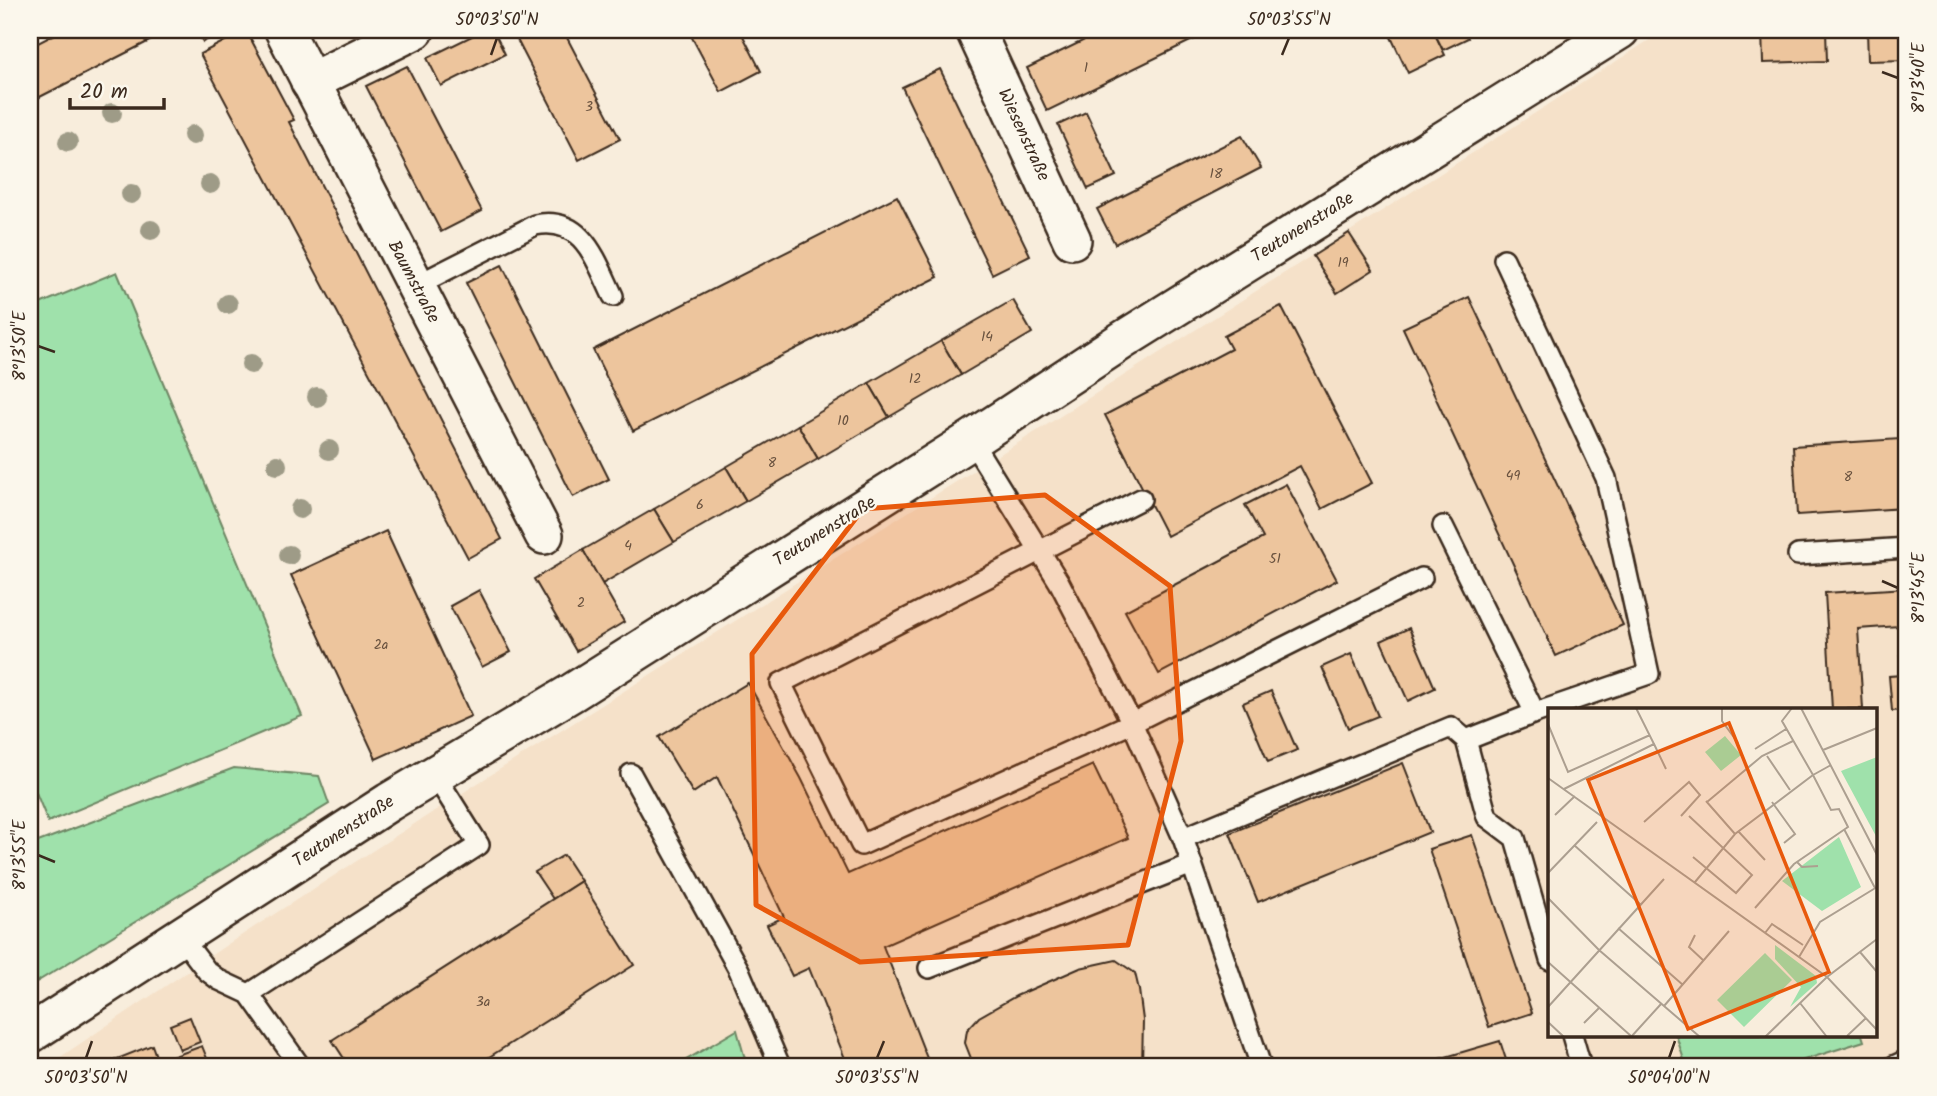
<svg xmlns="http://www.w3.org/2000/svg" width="1937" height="1096" font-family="Kalam,sans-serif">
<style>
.built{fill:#f5e1c9;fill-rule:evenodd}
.green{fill:#9fe1ab;stroke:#6d8664;stroke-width:2}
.building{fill:#edc59d;stroke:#3b2a1e;stroke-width:2}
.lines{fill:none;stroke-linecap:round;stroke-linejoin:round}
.service-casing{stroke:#3b2a1e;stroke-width:24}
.minor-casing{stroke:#3b2a1e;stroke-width:42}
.service{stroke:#fbf7ec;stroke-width:19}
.minor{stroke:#fbf7ec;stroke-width:37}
.tree{fill:#9e9b87}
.marked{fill:#e8590c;fill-opacity:0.2;stroke:#e8590c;stroke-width:5;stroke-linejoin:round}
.ticks{fill:none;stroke:#3b2a1e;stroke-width:2.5}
.labels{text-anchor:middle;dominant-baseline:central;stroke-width:5;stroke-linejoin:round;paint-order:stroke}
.number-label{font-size:14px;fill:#68513e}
.street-label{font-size:18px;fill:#3b2a1e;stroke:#fbf7ec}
.inset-road{fill:none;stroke:#ac9f90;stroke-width:2}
.view{fill:#e8590c;fill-opacity:0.15;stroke:#e8590c;stroke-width:3.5}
.inset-edge{fill:none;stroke:#3b2a1e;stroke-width:3.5}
.neatline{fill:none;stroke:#3b2a1e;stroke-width:2.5}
.ticks-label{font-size:18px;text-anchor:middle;fill:#3b2a1e}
</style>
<rect width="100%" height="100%" fill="#f8eddc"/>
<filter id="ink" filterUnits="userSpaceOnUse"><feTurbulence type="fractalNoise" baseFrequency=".0143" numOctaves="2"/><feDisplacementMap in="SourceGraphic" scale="14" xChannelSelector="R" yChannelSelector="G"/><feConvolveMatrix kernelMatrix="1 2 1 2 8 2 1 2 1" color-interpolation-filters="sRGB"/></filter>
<g filter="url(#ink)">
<path class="built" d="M1665 30H1907V1066H47L231 942 478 783 1048 424ZM1550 709H1876V1035H1550Z"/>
<g class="green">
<path d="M117 272 302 716 48 822 30 778V308Z"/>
<path d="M234 768 319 776 329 804 30 986V845Z"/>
<path d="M737 1030 747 1066H676Z"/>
<path d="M1676 1035H1862L1864 1041 1785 1066H1686Z"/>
</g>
<g class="building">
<path d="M63 30H171L30 102V47Z"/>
<path d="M196 30H226L203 42Z"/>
<path d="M246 30 294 120 289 122 502 539 468 558 200 54Z"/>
<path d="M484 30H493L505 54 441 86 427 58Z"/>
<path d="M512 30H563L620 139 579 160Z"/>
<path d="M688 30H740L761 71 721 92Z"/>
<path d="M1105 30H1213L1047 111 1027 68Z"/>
<path d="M1402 30H1433L1445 55 1408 73 1390 35Z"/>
<path d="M1433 30H1464L1468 38 1443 50Z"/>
<path d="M1762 30H1843L1826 31 1827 61 1763 63Z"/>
<path d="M1867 30H1907V60L1868 61Z"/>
<path d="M407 66 482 211 441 232 366 86Z"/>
<path d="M940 69 1030 255 992 274 902 87Z"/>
<path d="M1086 112 1116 176 1088 189 1058 125Z"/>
<path d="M1242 136 1261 168 1115 244 1097 209Z"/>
<path d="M897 196 938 277 633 431 593 350Z"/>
<path d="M1349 233 1373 270 1337 293 1313 256Z"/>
<path d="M502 265 609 479 573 497 466 283Z"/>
<path d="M1469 297 1623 625 1556 656 1403 328Z"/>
<path d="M1013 300 1032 333 961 375 941 341Z"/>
<path d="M1281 306 1372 483 1322 509 1300 466 1167 536 1105 415 1231 349 1224 336Z"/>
<path d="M941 341 961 375 889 417 869 383Z"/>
<path d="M869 383 889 417 818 459 798 425Z"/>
<path d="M798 425 818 459 746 501 726 467Z"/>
<path d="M1900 439 1904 508 1797 515 1793 446Z"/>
<path d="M726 467 746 501 674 542 654 509Z"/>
<path d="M1286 484 1337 580 1159 674 1125 611 1263 538 1245 505Z"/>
<path d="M654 509 674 542 602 584 583 550Z"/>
<path d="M386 531 471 716 376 759 291 575Z"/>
<path d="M583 550 624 622 576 651 534 579Z"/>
<path d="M1907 588V710L1892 711 1889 676 1902 675 1899 626 1858 629 1863 709H1832L1825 593Z"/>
<path d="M479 590 511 652 482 667 450 606Z"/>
<path d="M1409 628 1435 688 1408 701 1381 641Z"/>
<path d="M1351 654 1378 716 1348 728 1322 667Z"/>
<path d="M748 683 801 778 848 874 1093 765 1128 838 883 946 930 1066H848L809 968 792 976 767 925 784 917 717 777 693 793 659 737Z"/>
<path d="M1271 691 1297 750 1268 762 1243 703Z"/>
<path d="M1403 763 1430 832 1258 902 1230 833Z"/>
<path d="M1472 835 1532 1013 1489 1027 1429 849Z"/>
<path d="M564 855 581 881 553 899 535 872Z"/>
<path d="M581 881 634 965 475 1066H349L332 1040Z"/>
<path d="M1116 960 1135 973 1139 990 1143 1020 1142 1066H974L965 1043 967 1030 979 1017 1016 996 1080 968Z"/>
<path d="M190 1017 200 1042 180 1050 170 1025Z"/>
<path d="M1500 1041 1508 1066H1415Z"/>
<path d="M152 1045 158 1062 148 1066H108L107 1063Z"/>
<path d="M202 1046 210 1066H148L158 1062Z"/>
</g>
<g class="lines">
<g class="service-casing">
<g id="service">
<path d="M415 286 535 225C583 215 596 261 613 296"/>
<path d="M971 440 1059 582 1132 723 1183 838 1261 1066"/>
<path d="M1141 499 781 683 861 845 1132 723 1422 578"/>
<path d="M1443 526 1535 713 1649 674 1606 478 1504 259"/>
<path d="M1798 555 1907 548"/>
<path d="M1466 740 1535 713"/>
<path d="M631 774 739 970 780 1066"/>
<path d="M1183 838 1451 727 1466 740 1487 817 1515 838 1550 960"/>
<path d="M181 937 207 971 219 980 249 994 300 1066"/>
<path d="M929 968 1192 864"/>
<path d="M249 994 479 845 435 775"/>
<path d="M1572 1035 1581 1066"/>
<path d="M1894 1066 1907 1060"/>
</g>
</g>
<g class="minor-casing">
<g id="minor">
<path d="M284 30 544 535"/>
<path d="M975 30 1072 240"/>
<path d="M310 82 415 30"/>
<path d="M30 1034 389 802 573 692 971 440 1123 340 1620 30"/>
</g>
</g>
<use href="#service" class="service"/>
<use href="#minor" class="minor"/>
</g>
<g class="tree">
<circle cx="112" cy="113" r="10"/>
<circle cx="193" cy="135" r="10"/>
<circle cx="68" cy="142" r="10"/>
<circle cx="210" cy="184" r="10"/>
<circle cx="131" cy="194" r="10"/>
<circle cx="151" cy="230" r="10"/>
<circle cx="228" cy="304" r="10"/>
<circle cx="251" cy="364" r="10"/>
<circle cx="317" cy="397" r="10"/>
<circle cx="329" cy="450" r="10"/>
<circle cx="277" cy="465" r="10"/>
<circle cx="300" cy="509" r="10"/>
<circle cx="289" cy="555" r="10"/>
</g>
</g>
<path class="marked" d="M1045 495 1170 586 1181 741 1128 945 860 962 756 905 752 654 863 509Z"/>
<path class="ticks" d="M491 55 497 38M1282 55 1289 38M1882 72 1898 78M38 346 55 352M1882 581 1898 588M38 855 55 862M86 1058 92 1041M877 1058 884 1041M1669 1058 1675 1041"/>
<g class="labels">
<g class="number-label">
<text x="1086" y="68">1</text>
<text x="589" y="107">3</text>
<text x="1216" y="174">18</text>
<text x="1343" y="263">19</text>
<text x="987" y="337">14</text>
<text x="915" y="379">12</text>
<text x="843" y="421">10</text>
<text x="772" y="463">8</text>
<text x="1513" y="476">49</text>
<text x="1848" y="477">8</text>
<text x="700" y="505">6</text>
<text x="628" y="546">4</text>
<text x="1275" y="559">51</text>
<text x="581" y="603">2</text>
<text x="381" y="645">2a</text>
<text x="483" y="1002">3a</text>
</g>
<g class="street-label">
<text transform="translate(1023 135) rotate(65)">Wiesenstraße</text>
<text transform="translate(1303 228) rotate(-32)">Teutonenstraße</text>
<text transform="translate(413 282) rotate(62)">Baumstraße</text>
<text transform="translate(825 532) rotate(-32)">Teutonenstraße</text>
<text transform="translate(344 832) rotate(-33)">Teutonenstraße</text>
</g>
</g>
<g transform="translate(1548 708)">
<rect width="329" height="329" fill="#f8eddc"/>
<path d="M177 28 193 47 173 63 157 44ZM329 49V130L293 63ZM291 129 313 179 274 203 234 173ZM227 237 268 268 269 275 242 299 253 279 227 251ZM217 245 244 272 196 319 169 292Z" fill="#9fe1ab"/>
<path class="inset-road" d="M174 0V13L190 35M244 0 234 13 265 67 283 57M253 0 329 147M0 16 20 64 102 27M106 36 118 61M207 41 238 21M275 42 329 20M219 48 242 82M0 70 279 269 329 322M16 81 106 36 88 0M158 93 187 126M159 94 214 48 245 33M224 94 247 126 236 135M7 107 27 88M141 108 204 167 188 185 145 149M96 114 141 74 152 87 133 108M296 121 327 180M190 123 217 152M26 137 92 196M249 154 254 159 270 158M0 165 49 114M147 174 187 126 265 67 283 102 291 101 300 119 246 156 207 200M0 190 51 242 152 329M70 220 135 277M217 225 224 216 255 237M147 227 141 239 156 253M312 244 329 264M251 249 272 214 329 179M0 254 83 328M252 295 279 329M116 298 181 223M0 299 116 171M0 314 16 329M36 315 51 300M299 328 318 310M83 329 113 296M217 329 279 269 329 231"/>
<path class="view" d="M181 15 281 264 140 321 40 72Z"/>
<rect width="329" height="329" class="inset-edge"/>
</g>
<rect width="1937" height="1096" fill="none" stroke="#fbf7ec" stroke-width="77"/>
<path d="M70 98v10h94v-10" fill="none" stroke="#3b2a1e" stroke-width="3.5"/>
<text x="80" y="98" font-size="21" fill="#3b2a1e" stroke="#fbf7ec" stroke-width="5" paint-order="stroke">20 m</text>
<rect x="38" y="38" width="1860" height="1020" class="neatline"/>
<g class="ticks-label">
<text x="497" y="25">50°03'50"N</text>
<text x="1289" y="25">50°03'55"N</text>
<text transform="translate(1918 78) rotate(-90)" y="6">8°13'40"E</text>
<text transform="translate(19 346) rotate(-90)" y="6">8°13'50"E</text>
<text transform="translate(1918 588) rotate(-90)" y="6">8°13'45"E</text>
<text transform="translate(19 855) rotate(-90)" y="6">8°13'55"E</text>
<text x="86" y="1083">50°03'50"N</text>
<text x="877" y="1083">50°03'55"N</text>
<text x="1669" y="1083">50°04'00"N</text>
</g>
</svg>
